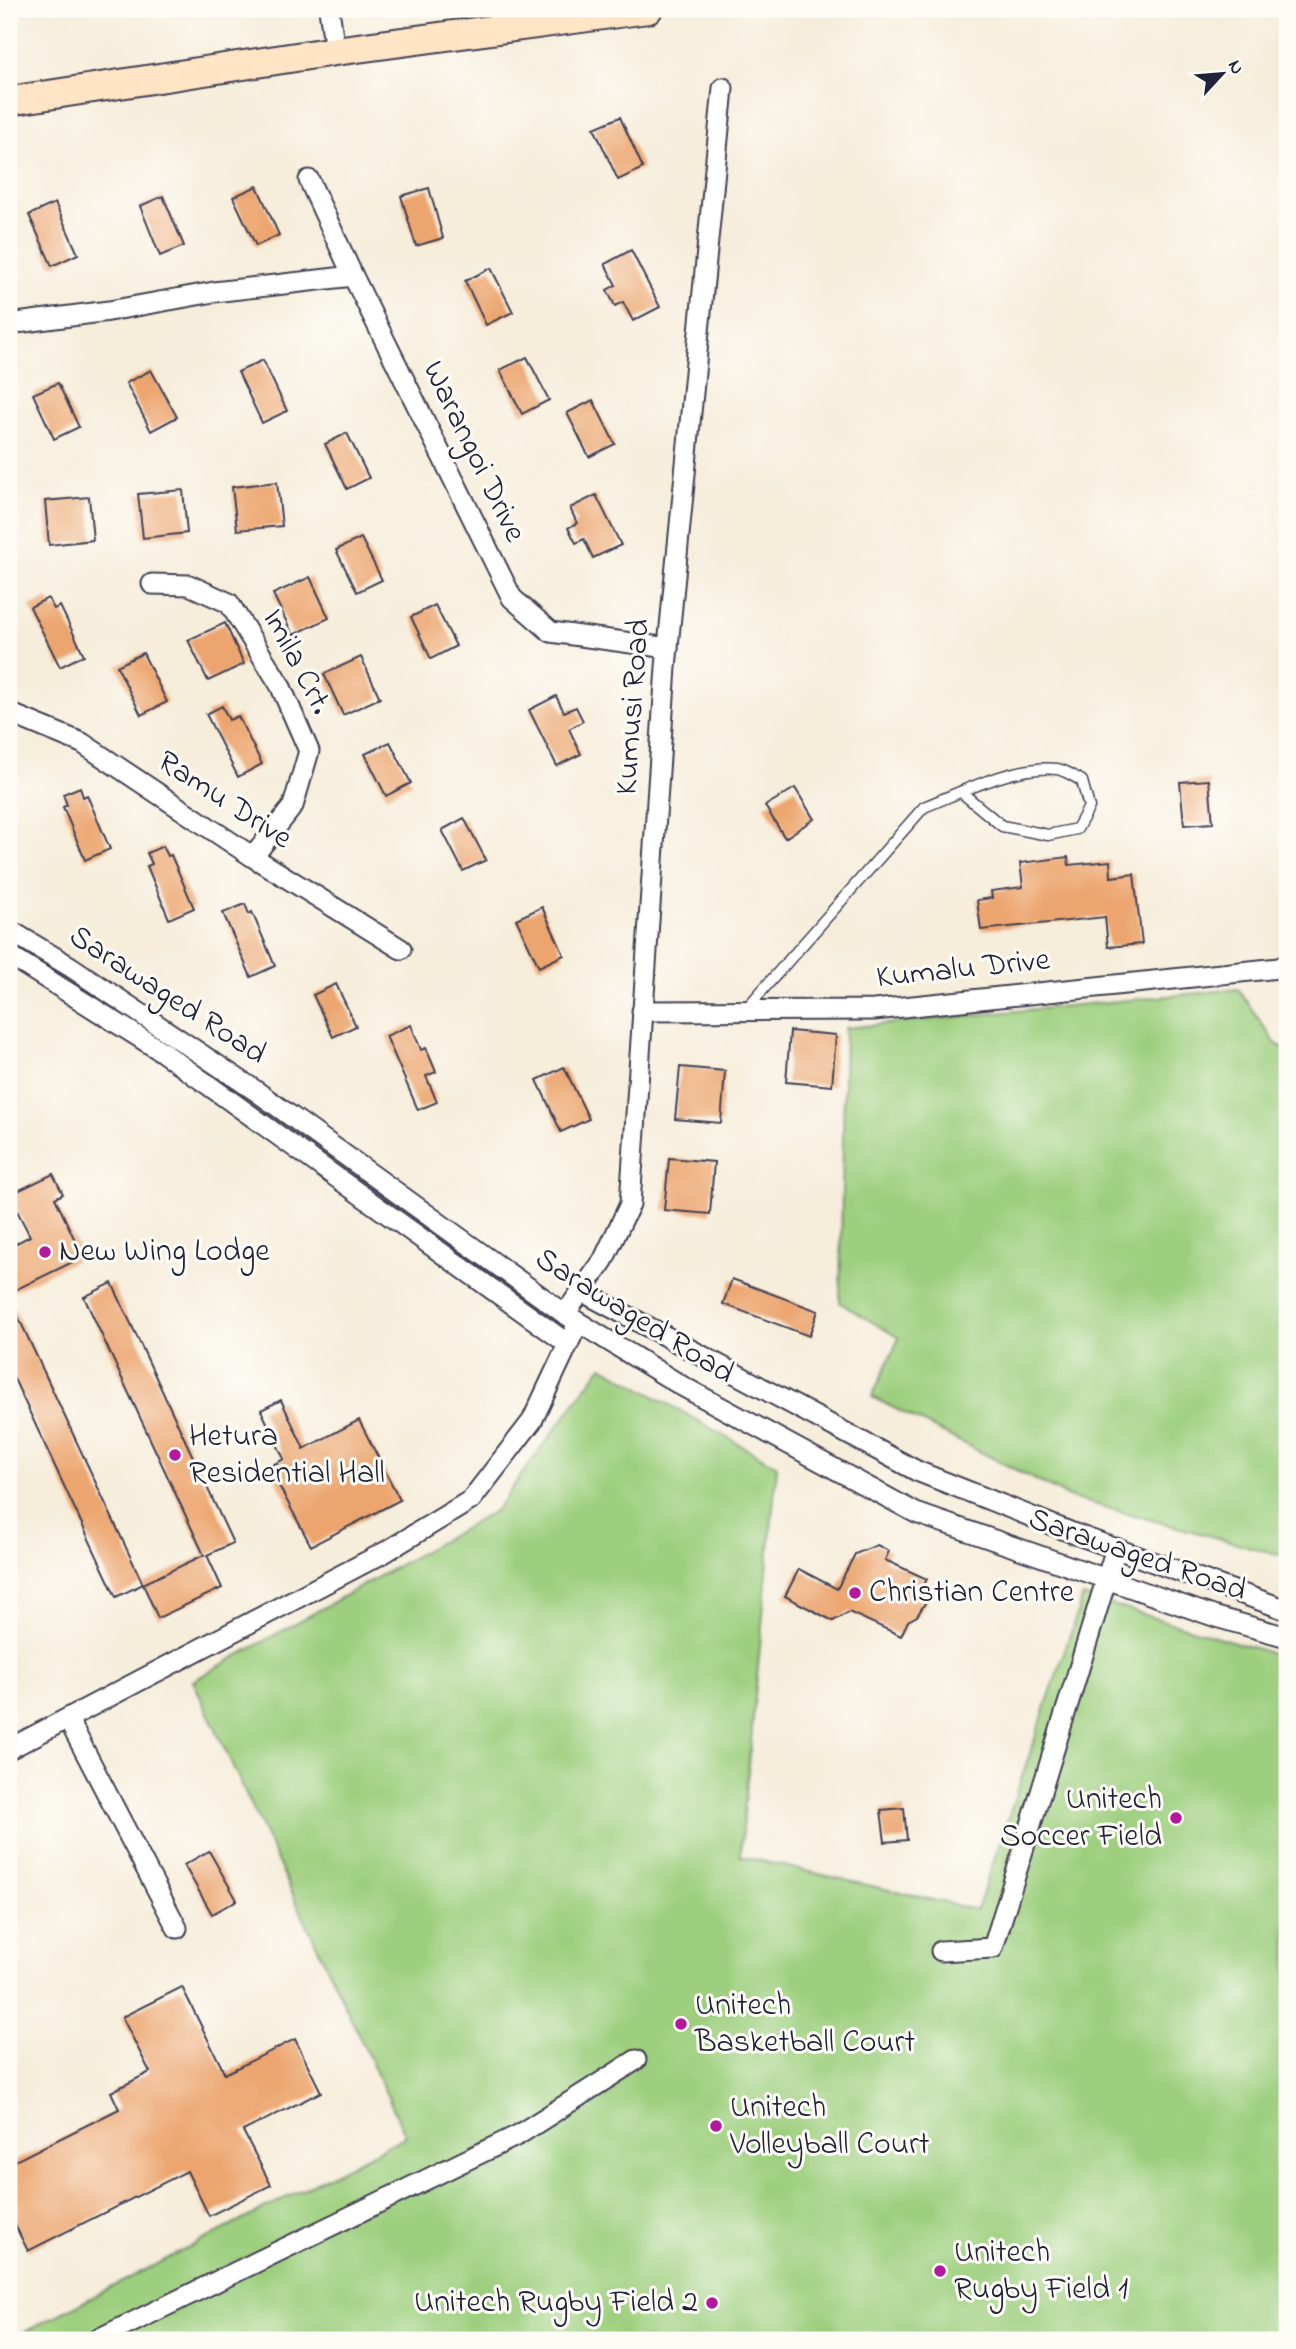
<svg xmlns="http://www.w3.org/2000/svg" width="1296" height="2349" font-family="'Indie Flower',sans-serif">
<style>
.green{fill:#9dcf7e;stroke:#60785c;stroke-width:2}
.building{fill:#eca56e}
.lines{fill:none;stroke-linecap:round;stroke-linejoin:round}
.lane-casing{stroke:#424053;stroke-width:13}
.street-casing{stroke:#424053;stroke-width:23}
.secondary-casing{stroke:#424053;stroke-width:32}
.lane{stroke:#fff;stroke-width:10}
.street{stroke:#fff;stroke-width:19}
.secondary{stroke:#ffe4c6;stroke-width:28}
.poi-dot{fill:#b5179e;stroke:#fdfcf7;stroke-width:2.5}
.labels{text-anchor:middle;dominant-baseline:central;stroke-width:6;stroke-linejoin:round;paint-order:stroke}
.street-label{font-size:32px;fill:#22223b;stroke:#fdfcf7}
.poi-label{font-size:32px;fill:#22223b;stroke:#fdfcf7;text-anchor:start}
</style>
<rect width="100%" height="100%" fill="#fdfcf7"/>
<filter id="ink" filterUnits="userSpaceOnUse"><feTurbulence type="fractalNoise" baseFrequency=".0143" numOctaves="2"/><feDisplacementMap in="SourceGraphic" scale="14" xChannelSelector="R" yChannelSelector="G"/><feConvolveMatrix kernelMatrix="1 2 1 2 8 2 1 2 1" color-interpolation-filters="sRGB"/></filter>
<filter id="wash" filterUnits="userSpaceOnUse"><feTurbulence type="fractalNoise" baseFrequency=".00686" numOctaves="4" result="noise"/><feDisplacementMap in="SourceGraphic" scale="28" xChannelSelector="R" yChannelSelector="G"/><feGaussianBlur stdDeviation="1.57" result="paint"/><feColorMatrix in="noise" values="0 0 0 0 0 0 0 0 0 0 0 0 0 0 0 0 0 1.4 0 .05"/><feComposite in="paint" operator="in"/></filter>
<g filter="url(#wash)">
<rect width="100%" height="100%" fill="#f6edda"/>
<g class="green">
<path d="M1238 989 1276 1044 1287 1049V1557L1071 1498 872 1397 899 1338 840 1303 845 1028Z"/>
<path d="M602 1366 777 1466 740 1856 977 1910 1083 1596 1287 1658V2340H9L406 2136 193 1681 495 1511Z"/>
</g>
<g id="blocks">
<g class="building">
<path d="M620 117 643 168 618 180 594 128Z"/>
<path d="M257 186 279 235 256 246 233 197Z"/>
<path d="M429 188 443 238 416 246 401 196Z"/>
<path d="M163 196 184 246 160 256 140 206Z"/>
<path d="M55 203 78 254 52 266 29 215Z"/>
<path d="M631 250 660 307 633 321 623 302 615 306 607 290 616 285 605 264Z"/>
<path d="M491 268 513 312 486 325 465 281Z"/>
<path d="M527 357 549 400 522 414 500 370Z"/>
<path d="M263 360 287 411 262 423 238 372Z"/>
<path d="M151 370 177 417 151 431 126 383Z"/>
<path d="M58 383 79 427 54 439 33 394Z"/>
<path d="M593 400 615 444 589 457 567 413Z"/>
<path d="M347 433 369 478 347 489 325 444Z"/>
<path d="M277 482 282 526 237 530 232 487Z"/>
<path d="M183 490 187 533 143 538 138 494Z"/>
<path d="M596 495 621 545 593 558 584 539 576 543 568 528 577 523 570 508Z"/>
<path d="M89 497 93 540 49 545 45 501Z"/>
<path d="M361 538 382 580 357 592 336 550Z"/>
<path d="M310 577 329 618 293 635 273 594Z"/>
<path d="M48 598 54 609 60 606 84 655 60 667 30 607Z"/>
<path d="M435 605 456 646 431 659 411 617Z"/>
<path d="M225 623 244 664 208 681 188 640Z"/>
<path d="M143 653 167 702 141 715 117 666Z"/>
<path d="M361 657 380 698 343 715 324 674Z"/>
<path d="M556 696 564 712 576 707 583 721 569 729 581 754 557 766 529 710Z"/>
<path d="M222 706 229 720 238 716 262 764 238 777 206 714Z"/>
<path d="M390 742 411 783 386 796 365 754Z"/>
<path d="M1209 780 1213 823 1184 825 1180 782Z"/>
<path d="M80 787 83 797 87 795 110 849 85 860 63 807 67 805 63 794Z"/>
<path d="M795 788 814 819 785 838 765 806Z"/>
<path d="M464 818 486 860 463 871 442 830Z"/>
<path d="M163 846 168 856 171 855 194 908 169 919 147 866 152 864 147 853Z"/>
<path d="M1068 857 1069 865 1110 861 1111 877 1134 874 1142 944 1108 947 1105 917 981 930 977 900 992 898 991 891 1023 887 1020 863Z"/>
<path d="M245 904 249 914 252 912 275 966 251 977 223 913Z"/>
<path d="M542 907 564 955 539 967 516 919Z"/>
<path d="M336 984 356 1026 333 1037 313 995Z"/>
<path d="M411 1025 421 1050 426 1048 436 1072 426 1076 437 1102 418 1110 386 1036Z"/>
<path d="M790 1031 836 1035 832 1086 786 1082Z"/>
<path d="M564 1067 589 1119 561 1132 537 1080Z"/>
<path d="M680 1067 725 1071 721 1123 675 1119Z"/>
<path d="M669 1158 714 1162 710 1214 664 1210Z"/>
<path d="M53 1174 63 1194 55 1198 83 1257 9 1293V1247L30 1236 9 1195Z"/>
<path d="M732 1279 818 1311 809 1336 723 1304Z"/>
<path d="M112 1283 233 1543 207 1555 222 1588 158 1618 143 1584 116 1597 9 1368V1297L143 1584 204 1555 84 1297Z"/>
<path d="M281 1400 304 1449 359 1420 400 1500 311 1546 269 1467 284 1459 261 1410Z"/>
<path d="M877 1545 889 1551 885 1560 927 1579 921 1591 927 1600 917 1616 908 1621 901 1636 849 1612 833 1621 785 1596 799 1569 837 1589 855 1554Z"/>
<path d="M904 1808 907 1840 885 1842 881 1810Z"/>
<path d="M209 1851 237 1900 212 1914 184 1865Z"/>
<path d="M182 1987 225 2074 295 2039 321 2092 243 2131 271 2185 209 2216 187 2171 28 2251 9 2213V2164L119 2109 111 2092 150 2072 122 2017Z"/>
</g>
</g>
</g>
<g filter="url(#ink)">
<use href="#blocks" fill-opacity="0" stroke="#424053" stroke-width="2"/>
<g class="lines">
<g class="lane-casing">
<path id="lane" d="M745 1010 924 807C964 791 1013 765 1057 769 1065 770 1075 777 1082 781L1089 807 1077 829 1048 835 1002 826 961 792"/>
</g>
<g class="street-casing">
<g id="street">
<path d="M329 9 335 51"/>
<path d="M309 180 353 276 512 598 551 632 668 648"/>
<path d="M9 324 109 311 214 292 353 276"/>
<path d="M152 584 189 585 229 603 280 685 309 751 293 806 253 857"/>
<path d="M9 713 82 743 253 857 401 949"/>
<path d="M9 930 71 967 256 1091 565 1314 682 1386 916 1513 1216 1617 1287 1637"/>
<path d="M9 955 161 1051 568 1344"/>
<path d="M642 1011 874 1010 1279 968 1287 964"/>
<path d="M581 1291 917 1471 1075 1534 1287 1610"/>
<path d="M565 1314 603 1261 630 1204 666 667 723 88"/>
<path d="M68 1719 177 1928"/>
<path d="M9 1749 387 1551 471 1500 532 1421 578 1323"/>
<path d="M941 1951 993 1948 1116 1548"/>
<path d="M96 2340 518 2135 636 2060"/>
</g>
</g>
<g class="secondary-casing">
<path id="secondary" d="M9 101 335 51 648 9"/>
</g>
<use href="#lane" class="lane"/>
<use href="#street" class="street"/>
<use href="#secondary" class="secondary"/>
</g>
</g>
<g class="poi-dot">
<circle cx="45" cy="1252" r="7"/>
<circle cx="175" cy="1455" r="7"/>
<circle cx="855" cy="1593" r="7"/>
<circle cx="1176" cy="1818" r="7"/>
<circle cx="681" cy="2024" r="7"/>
<circle cx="716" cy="2126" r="7"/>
<circle cx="940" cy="2271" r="7"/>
<circle cx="712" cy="2303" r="7"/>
</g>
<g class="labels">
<g class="street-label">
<text transform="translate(473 452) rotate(64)">Warangoi Drive</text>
<text transform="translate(296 662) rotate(62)">Imila Crt.</text>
<text transform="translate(634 707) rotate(-86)">Kumusi Road</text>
<text transform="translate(224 801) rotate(33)">Ramu Drive</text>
<text transform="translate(963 970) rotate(-6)">Kumalu Drive</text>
<text transform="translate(167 996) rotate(33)">Sarawaged Road</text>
<text transform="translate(634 1317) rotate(32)">Sarawaged Road</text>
<text transform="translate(1137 1556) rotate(19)">Sarawaged Road</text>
</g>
<g class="poi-label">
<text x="59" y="1252">New Wing Lodge</text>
<text x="189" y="1437">Hetura<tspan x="189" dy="37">Residential Hall</tspan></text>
<text x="869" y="1593">Christian Centre</text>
<text x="1162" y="1800" text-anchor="end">Unitech<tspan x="1162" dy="37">Soccer Field</tspan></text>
<text x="695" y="2006">Unitech<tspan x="695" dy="37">Basketball Court</tspan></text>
<text x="730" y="2108">Unitech<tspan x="730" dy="37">Volleyball Court</tspan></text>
<text x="954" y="2253">Unitech<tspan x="954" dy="37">Rugby Field 1</tspan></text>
<text x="698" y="2303" text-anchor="end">Unitech Rugby Field 2</text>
</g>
</g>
<rect width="1296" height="2349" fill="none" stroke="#fdfcf7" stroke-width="35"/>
<g transform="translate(1222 74) rotate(64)" stroke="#fdfcf7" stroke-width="5" paint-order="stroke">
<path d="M0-5L12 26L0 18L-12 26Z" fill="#22223b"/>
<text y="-10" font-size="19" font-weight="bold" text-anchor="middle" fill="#22223b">N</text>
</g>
</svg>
